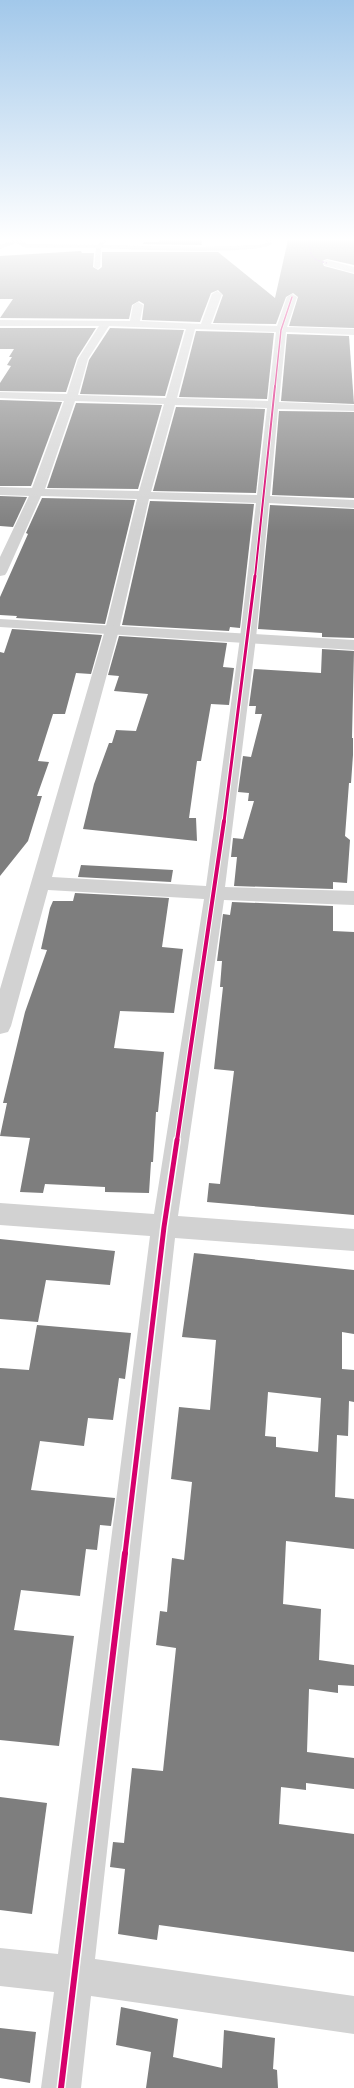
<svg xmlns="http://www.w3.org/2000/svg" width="354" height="2088" font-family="Quicksand,sans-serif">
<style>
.building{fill:#7e7e7e;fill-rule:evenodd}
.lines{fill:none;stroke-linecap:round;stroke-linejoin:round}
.service{fill:#d2d2d2;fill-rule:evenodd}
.minor{fill:#d2d2d2;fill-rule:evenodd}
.tertiary{fill:#d2d2d2;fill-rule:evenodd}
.quiet{stroke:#8e44ad;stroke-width:1.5;stroke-dasharray:2.5 1.5;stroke-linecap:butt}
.cycleway-far5-casing{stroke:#fff;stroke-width:2.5}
.cycleway-far4-casing{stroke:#fff;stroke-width:3.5}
.cycleway-far3-casing{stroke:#fff;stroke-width:5}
.cycleway-far2-casing{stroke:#fff;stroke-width:6}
.cycleway-far1-casing{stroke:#fff;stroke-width:8}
.cycleway-casing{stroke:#fff;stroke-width:9}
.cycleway-far5{stroke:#d6006c;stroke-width:1.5}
.cycleway-far4{stroke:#d6006c;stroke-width:2}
.cycleway-far3{stroke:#d6006c;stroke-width:3}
.cycleway-far2{stroke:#d6006c;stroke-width:4}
.cycleway-far1{stroke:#d6006c;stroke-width:5}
.cycleway{stroke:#d6006c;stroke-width:6}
</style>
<rect width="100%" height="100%" fill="#fff"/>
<g class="building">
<path d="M160 240H201L202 245 143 244 144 242H159Z"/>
<path d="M288 240H354V265L327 259 322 261 324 266 354 274V328L289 326 298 297 293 293 286 297 276 324 213 323 223 295 218 290 211 293 200 322 142 320 144 304 139 301 132 305 129 319 0 318 13 299H0V256L81 251 82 253H94L93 267 98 270 102 267V252H218L275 298Z"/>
<path d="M0 328H96L77 358 66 392 0 391V383L11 366 7 365 12 357H9L14 349H0Z"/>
<path d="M110 328 184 330 165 396 80 394 89 360Z"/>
<path d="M196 331 274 333 267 399 179 397Z"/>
<path d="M287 334 349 336 354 404 281 401Z"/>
<path d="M0 400 62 402 31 486H0Z"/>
<path d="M76 403 162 405 138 489 47 488Z"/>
<path d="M176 407 265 409 256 493 153 491Z"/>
<path d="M279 411 354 412V498L272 495Z"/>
<path d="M0 496 27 497 13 527 0 526Z"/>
<path d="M42 498 135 500 105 624 16 618 17 616 0 615V597L28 534 26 533Z"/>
<path d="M150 501 254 504 240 628 230 627 229 631 122 625Z"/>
<path d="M270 505 354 509V638L322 637V633L258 629Z"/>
<path d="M12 629 102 635 91 674 76 673 65 714H53L38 761 49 762 37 796H42L28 841 0 876V652L4 653Z"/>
<path d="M119 636 227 643 223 667 234 668 229 705 211 704 201 761H197L189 818H196L197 841 83 829 94 784 109 743H112L116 730 136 731 148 694 114 691 119 676 108 675Z"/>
<path d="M322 649 354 651 352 738H353V755L351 783H349L345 836 350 840 347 883 333 882V889L234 886 237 857H231L233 838 243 839 254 801H248L249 793 238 792 243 756 251 757 262 714H255L256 706H249L254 669 321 673Z"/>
<path d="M81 865 173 870 171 882 78 877Z"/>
<path d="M75 893 169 898 162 947 183 949 174 1013 120 1011 114 1048 164 1052 158 1112H156L153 1162H151L149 1193 105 1192V1187L45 1184 43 1193 20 1192 30 1138 0 1136 7 1103H3L25 1012 47 950 41 949 50 908 53 901H73Z"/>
<path d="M232 902 333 906V931L354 932V1215L207 1202 209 1183 220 1184 234 1071 214 1069 223 987H220L222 961H217L223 914 230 915Z"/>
<path d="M0 1239 115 1251 110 1285 46 1280 38 1322 0 1319Z"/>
<path d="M194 1253 354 1270V1334L342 1332V1369L354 1370V1402L349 1401 348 1436 337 1435 335 1497 354 1499V1549L286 1541 283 1604 321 1609 319 1660 354 1665V1686L338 1685V1693L309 1689 307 1752 354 1758V1789L306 1783V1790L281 1787 279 1824 354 1834V1952L159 1925 157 1940 118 1934 125 1869 110 1867 113 1842 124 1843 132 1768 163 1771 176 1648 156 1645 160 1611 167 1612 172 1558 184 1560 192 1482 171 1479 179 1407 210 1410 216 1340 182 1337ZM268 1392 321 1398 318 1452 276 1447V1437L265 1436Z"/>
<path d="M37 1325 131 1333 125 1379 119 1378 113 1420 88 1418 84 1446 40 1441 31 1490 115 1498 111 1526 100 1525 97 1550 86 1549 80 1596 21 1590 14 1630 74 1636 59 1746 0 1740V1368L29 1370Z"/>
<path d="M0 1797 47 1803 32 1914 0 1910Z"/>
<path d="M121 2007 178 2019 173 2057 222 2068 224 2030 275 2038 273 2069 277 2070 278 2088H146L151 2052 116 2045Z"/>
<path d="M0 2028 36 2032 30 2083 0 2078Z"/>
</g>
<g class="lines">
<path class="service" d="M13 240H20L27 244 97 245 103 240 107 241 103 245 202 247 259 245 267 243 266 240H271L272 244C253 256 131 249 101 248L100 267 97 269 94 267 96 248H26L16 243 0 249V245Z"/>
<g class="minor">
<path d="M327 260 354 267V273L324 265V261Z"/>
<path d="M217 291 222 294 211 324 277 326 287 297 292 294 297 297 287 327 354 329V335L286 332 279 402 354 405V411L278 409 270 496 354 500V508L269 503 256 638 225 887 354 891V905L224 900 178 1216 354 1229V1251L175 1238 95 1959 354 1996V2034L91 1996 81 2088H41L54 1992 0 1986V1948L58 1954 150 1236 0 1225V1203L154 1214 204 899 48 890 11 1026 8 1032 0 1034V989L105 630 137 499 41 496 7 572 5 575 0 576V557L29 496 0 495V487L32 488 64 401 0 398V392L67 394 78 359 99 326H0V320L130 321 133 305 138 302 143 305 140 321 201 324 212 294ZM109 326 186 329 166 398 78 395 88 359ZM195 329 276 332 268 401 177 398ZM75 401 164 404 139 491 45 489ZM175 405 267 408 257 495 151 492ZM149 499 256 503 240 638 206 886 52 877 119 630Z"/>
</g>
<path class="tertiary" d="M0 619 354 640V650L0 627Z"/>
<path class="quiet" d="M309 240C311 257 310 259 327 263"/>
<g class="cycleway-far5-casing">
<path id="cycleway-far5" d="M275 387 281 330 292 297"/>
</g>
<g class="cycleway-far4-casing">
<path id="cycleway-far4" d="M255 577 275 386"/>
</g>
<g class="cycleway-far3-casing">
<path id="cycleway-far3" d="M224 822 255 576"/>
</g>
<g class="cycleway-far2-casing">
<path id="cycleway-far2" d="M177 1141 224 821"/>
</g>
<g class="cycleway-far1-casing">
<path id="cycleway-far1" d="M125 1554 164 1227 177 1140"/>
</g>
<g class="cycleway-casing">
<path id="cycleway" d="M61 2088 125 1553"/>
</g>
<use href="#cycleway-far5" class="cycleway-far5"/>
<use href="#cycleway-far4" class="cycleway-far4"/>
<use href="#cycleway-far3" class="cycleway-far3"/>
<use href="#cycleway-far2" class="cycleway-far2"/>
<use href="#cycleway-far1" class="cycleway-far1"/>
<use href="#cycleway" class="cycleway"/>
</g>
<linearGradient id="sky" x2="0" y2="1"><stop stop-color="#a2c8ea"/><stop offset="0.45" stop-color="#fff"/><stop offset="1" stop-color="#fff" stop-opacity="0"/></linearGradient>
<rect width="354" height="532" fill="url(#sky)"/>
</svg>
